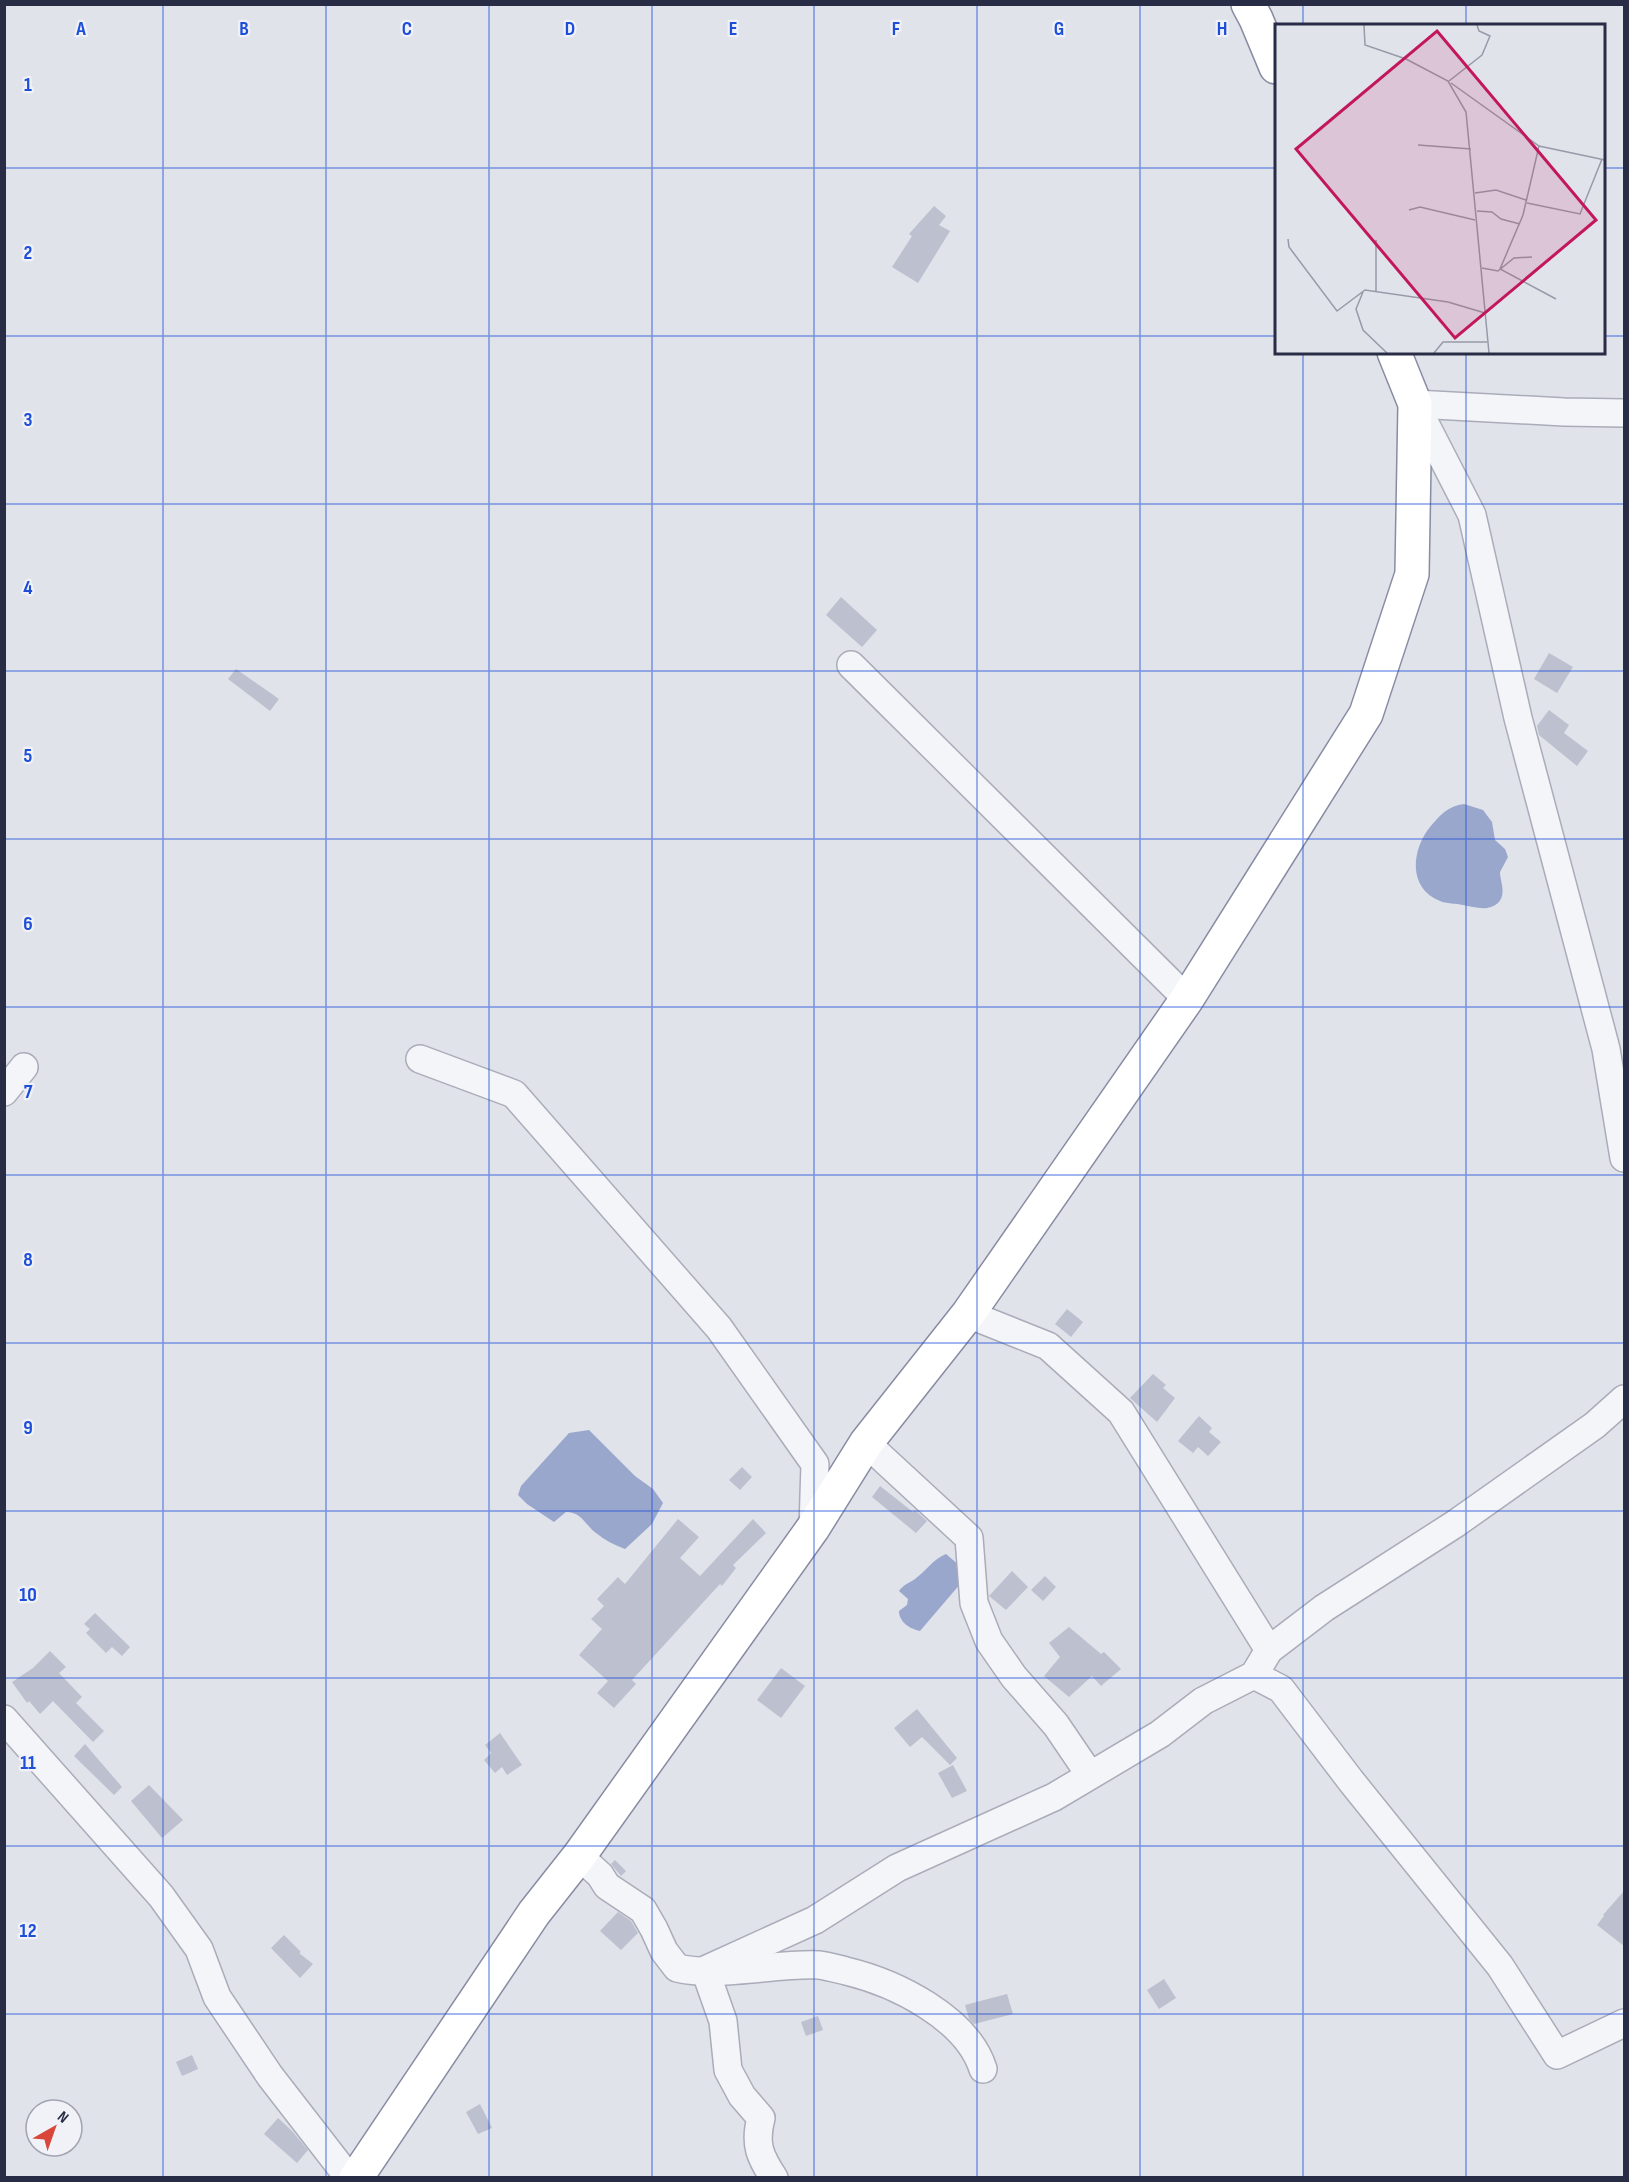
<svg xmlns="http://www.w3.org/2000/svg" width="1629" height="2182" font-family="'Sofia Sans Condensed',sans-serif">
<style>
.water{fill:#99a7cd}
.building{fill:#bdc0ce}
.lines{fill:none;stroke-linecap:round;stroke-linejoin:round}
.minor-casing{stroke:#aaacb9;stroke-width:30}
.highway-casing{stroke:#878ca3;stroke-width:36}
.minor{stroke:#f4f5f9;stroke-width:27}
.highway{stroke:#fff;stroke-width:33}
.grid{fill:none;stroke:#1d4ed8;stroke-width:1.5;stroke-opacity:0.55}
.inset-road{fill:none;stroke:#979aa8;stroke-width:1.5}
.view{fill:#c2185b;fill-opacity:0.15;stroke:#c2185b;stroke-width:3}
.inset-edge{fill:none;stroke:#282c44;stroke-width:3}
.grid-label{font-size:20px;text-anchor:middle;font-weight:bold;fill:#1d4ed8;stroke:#f1f2f8;stroke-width:4.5;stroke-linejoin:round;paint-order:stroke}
</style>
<rect width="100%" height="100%" fill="#e1e3eb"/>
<g class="water">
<path d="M1464 804 1483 810 1492 822 1495 840 1505 849 1508 857 1500 872C1500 881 1507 894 1498 903 1488 912 1474 907 1463 905 1456 903 1446 904 1440 901 1407 888 1412 849 1430 827 1440 815 1448 806 1464 804Z"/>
<path d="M589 1430 635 1476 653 1489 663 1503 652 1524 625 1549C614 1545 605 1540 596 1533 585 1525 582 1512 566 1512L554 1522 527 1504 518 1495 521 1486 569 1433Z"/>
<path d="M946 1554 960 1566 961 1583 920 1631C910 1629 899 1622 899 1611L907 1605 908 1599 899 1591C903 1585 909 1583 915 1579 926 1571 933 1559 946 1554Z"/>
</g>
<g class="building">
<path d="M934 206 946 216 939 225 950 231 918 283 892 267 912 236 909 234Z"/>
<path d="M841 597 877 630 862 647 826 615Z"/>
<path d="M1549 653 1573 667 1557 693 1534 679Z"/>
<path d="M236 669 279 699 270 711 228 679Z"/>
<path d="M1549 710 1569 725 1564 733 1588 751 1577 766 1539 735 1537 726Z"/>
<path d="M1067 1309 1083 1322 1071 1337 1055 1324Z"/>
<path d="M1153 1374 1166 1385 1163 1388 1175 1398 1157 1422 1130 1398Z"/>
<path d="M1199 1416 1212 1428 1209 1432 1221 1442 1208 1456 1198 1447 1193 1453 1178 1441Z"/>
<path d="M742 1467 752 1477 740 1490 729 1480Z"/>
<path d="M880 1486 913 1512 915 1510 927 1521 916 1533 872 1497Z"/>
<path d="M678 1519 699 1537 680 1558 700 1576 753 1519 766 1533 733 1565 736 1568 722 1586 720 1584 632 1680 636 1684 614 1708 597 1693 608 1681 579 1655 602 1629 591 1619 604 1606 597 1599 618 1577 625 1584Z"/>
<path d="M1012 1571 1028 1587 1006 1610 989 1596Z"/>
<path d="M1045 1576 1056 1587 1043 1601 1031 1590Z"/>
<path d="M95 1613 130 1647 122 1656 112 1647 106 1653 86 1633 90 1629 84 1624Z"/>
<path d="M1069 1627 1101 1654 1104 1652 1121 1669 1101 1686 1092 1676 1069 1697 1044 1676 1060 1657 1049 1643Z"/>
<path d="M50 1651 66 1667 59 1673 82 1697 76 1703 104 1731 93 1742 53 1701 40 1714 29 1701 27 1703 12 1682 33 1668Z"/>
<path d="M781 1668 805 1686 781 1718 757 1700Z"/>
<path d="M917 1709 957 1758 950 1765 922 1737 910 1747 894 1728Z"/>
<path d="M500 1733 522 1765 507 1775 502 1767 495 1773 484 1760 491 1753 485 1745Z"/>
<path d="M85 1744 122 1787 114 1795 74 1756Z"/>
<path d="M953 1765 967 1791 952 1798 938 1773Z"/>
<path d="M149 1785 183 1820 162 1838 131 1801Z"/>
<path d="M615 1860 626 1871 621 1876 611 1864Z"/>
<path d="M1624 1891V1946L1597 1925 1604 1916 1603 1915Z"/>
<path d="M618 1912 631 1921 638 1933 621 1950 600 1931Z"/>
<path d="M284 1935 301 1952 299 1953 313 1964 300 1978 271 1948Z"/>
<path d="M1164 1979 1176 1998 1159 2009 1147 1990Z"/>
<path d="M1007 1994 1013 2014 974 2024 969 2019 965 2005Z"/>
<path d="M818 2016 823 2030 806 2036 801 2022Z"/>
<path d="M192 2055 198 2069 182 2076 176 2062Z"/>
<path d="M480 2104 492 2128 478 2134 466 2112Z"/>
<path d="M278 2118 292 2131 308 2150 297 2163 264 2134Z"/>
</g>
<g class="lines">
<g class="minor-casing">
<g id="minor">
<path d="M1415 404 1472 515 1518 718 1606 1049 1624 1158"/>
<path d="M1415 404 1564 412 1624 413"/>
<path d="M851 665 1187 999"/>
<path d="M420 1059 514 1094 719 1328 815 1464 813 1528"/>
<path d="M4 1092 24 1067"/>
<path d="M968 1314 1048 1346 1121 1412 1269 1650"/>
<path d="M866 1443 969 1538 974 1603 989 1641 1014 1677 1056 1725 1090 1775"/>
<path d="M1254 1675 1281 1689 1351 1781 1500 1966 1557 2055 1624 2023"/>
<path d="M4 1719 161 1896 199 1949 217 1997 270 2076 349 2178"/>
<path d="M579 1856 600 1875 607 1886 643 1910 654 1929 664 1951 677 1968C719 1978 775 1963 819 1965 828 1966 838 1969 846 1971 896 1983 967 2018 983 2069"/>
<path d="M774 2178C760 2157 754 2144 761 2118L742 2096 728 2070 723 2021 705 1970 815 1920 897 1868 1054 1797 1160 1734 1203 1701 1254 1675 1269 1650 1324 1608 1455 1524 1595 1425 1624 1399"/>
</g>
</g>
<g class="highway-casing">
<g id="highway">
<path d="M1248 4 1256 19 1276 67"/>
<path d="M356 2178 534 1913 579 1856 813 1528 866 1443 968 1314 1187 999 1366 714 1412 574 1415 404 1394 352"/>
</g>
</g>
<use href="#minor" class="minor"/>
<use href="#highway" class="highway"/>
</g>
<path class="grid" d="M163 4V2178M326 4V2178M489 4V2178M652 4V2178M814 4V2178M977 4V2178M1140 4V2178M1303 4V26M1466 4V26M4 168H1276M1604 168H1624M4 336H1276M1604 336H1624M1303 352V2178M1466 352V2178M4 504H1624M4 671H1624M4 839H1624M4 1007H1624M4 1175H1624M4 1343H1624M4 1511H1624M4 1678H1624M4 1846H1624M4 2014H1624"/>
<g transform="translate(1275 24)">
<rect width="330" height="330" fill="#e1e3eb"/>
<path class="inset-road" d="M89 1 90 21 131 35 173 57 191 88 214 329M174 57 207 31 215 12 204 7 202 1M176 59 264 122 330 136M143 121 196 125M264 122 248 191 225 245 281 275M200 169 221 166 251 176M252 179 305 190 327 135M134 186 145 183 200 196M202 187 217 188 226 195 245 200M13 215 14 223 62 287 90 266 173 278 210 289M207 244 223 247 239 234 257 233M101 267V216M88 268 81 285 88 306 112 329M159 329 168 318H212"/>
<path class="view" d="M162 7 321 196 180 314 21 125Z"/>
<rect width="330" height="330" class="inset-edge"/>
</g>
<g class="grid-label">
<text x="81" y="35">A</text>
<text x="244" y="35">B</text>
<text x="407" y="35">C</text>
<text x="570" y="35">D</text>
<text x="733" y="35">E</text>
<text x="896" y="35">F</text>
<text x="1059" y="35">G</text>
<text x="1222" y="35">H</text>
<text x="28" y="91">1</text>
<text x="28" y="259">2</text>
<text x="28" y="426">3</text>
<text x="28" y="594">4</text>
<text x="28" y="762">5</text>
<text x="28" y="930">6</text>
<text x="28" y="1098">7</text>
<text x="28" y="1266">8</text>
<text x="28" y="1434">9</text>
<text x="28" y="1601">10</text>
<text x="28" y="1769">11</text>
<text x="28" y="1937">12</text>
</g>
<rect width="1629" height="2182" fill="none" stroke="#282c44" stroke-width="12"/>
<g transform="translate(54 2128) rotate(40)"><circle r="28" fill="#f1f2f8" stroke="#a1a3b0" stroke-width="1.5"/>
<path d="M0-4.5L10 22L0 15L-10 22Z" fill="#d9463c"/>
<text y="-9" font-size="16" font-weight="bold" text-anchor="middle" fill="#282c44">N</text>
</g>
</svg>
